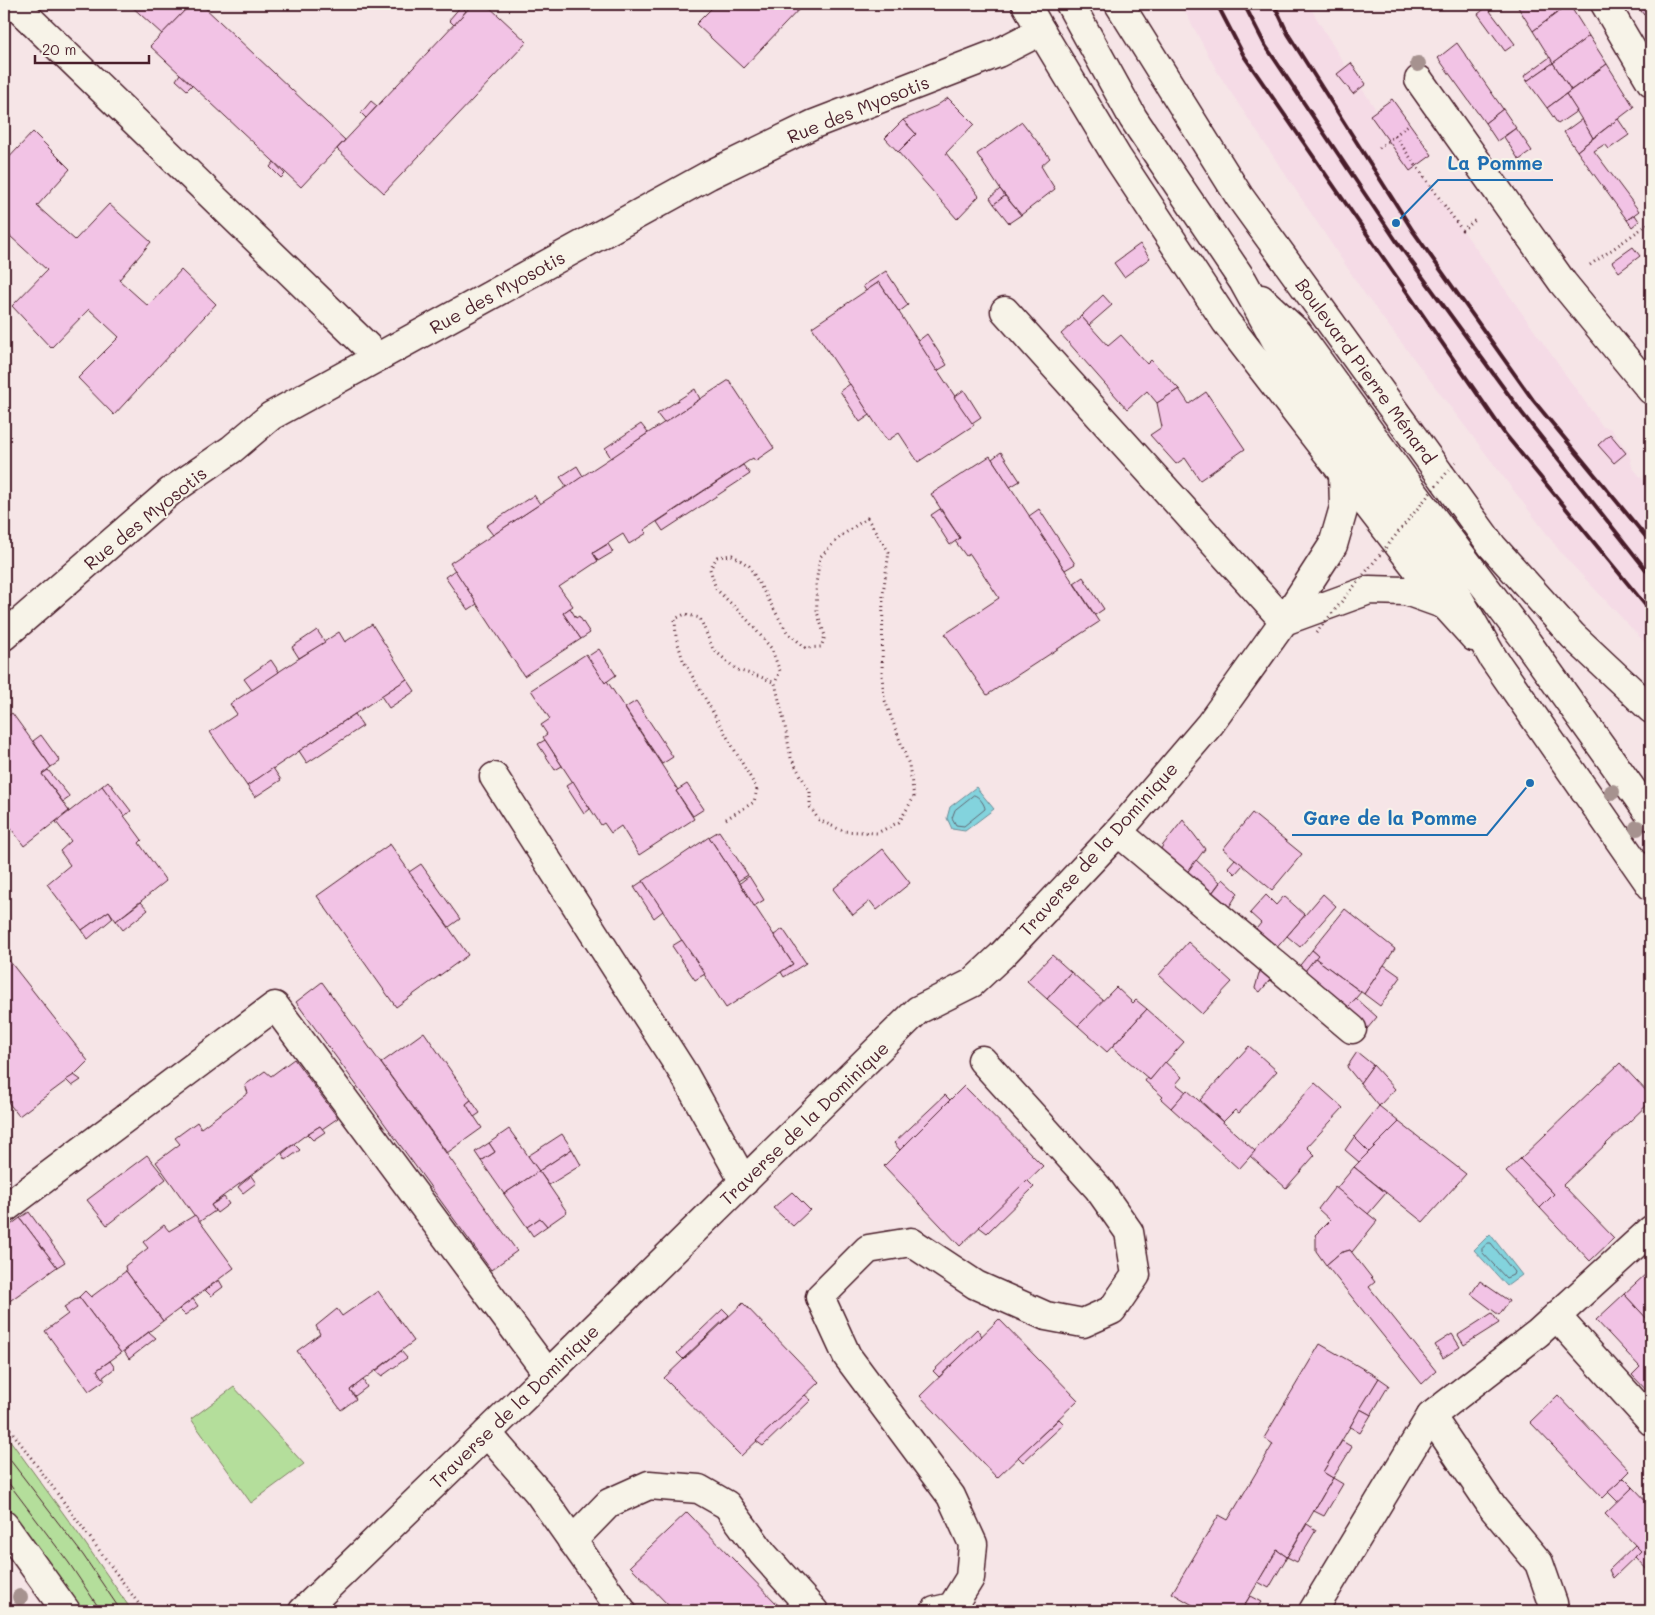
<svg xmlns="http://www.w3.org/2000/svg" width="1655" height="1615" font-family="Mali,sans-serif">
<style>
.built{fill:#f5dbe6}
.green{fill:#b4de9b;stroke:#7f7e63}
.water{fill:#83d3dd;stroke:#6c8b96}
.lines{fill:none;stroke-linecap:round;stroke-linejoin:round}
.shore{stroke:#616772;stroke-width:1}
.building{fill:#f2c3e5;stroke:#4a1f2b}
.minor-casing{stroke:#4a1f2b;stroke-width:31}
.major-casing{stroke:#4a1f2b;stroke-width:31}
.path{stroke:#4a1f2b;stroke-width:3;stroke-dasharray:1 4;stroke-linecap:butt}
.minor{stroke:#f7f3e8;stroke-width:28}
.major{stroke:#f7f3e8;stroke-width:28}
.tram{stroke:#4a1f2b;stroke-width:1}
.rail{stroke:#4a1f2b;stroke-width:4}
.path-bridge{stroke:#4a1f2b;stroke-width:3;stroke-dasharray:1 4;stroke-linecap:butt}
.tree{fill:#a6928f}
.labels{text-anchor:middle;dominant-baseline:central;stroke-width:4;stroke-linejoin:round;paint-order:stroke}
.street-label{font-size:18px;fill:#4a1f2b;stroke:#f7f3e8}
.leader{fill:none;stroke:#1f6fb2;stroke-width:2}
.callout-dot{fill:#1f6fb2;stroke:#f7f3e8;stroke-width:2}
.callout-label{font-size:19px;text-anchor:middle;font-weight:bold;fill:#1f6fb2;stroke:#f7f3e8;stroke-width:4;stroke-linejoin:round;paint-order:stroke}
</style>
<rect width="100%" height="100%" fill="#f6e5e7"/>
<filter id="ink" filterUnits="userSpaceOnUse"><feTurbulence type="fractalNoise" baseFrequency=".02" numOctaves="2"/><feDisplacementMap in="SourceGraphic" scale="10" xChannelSelector="R" yChannelSelector="G"/><feConvolveMatrix kernelMatrix="1 2 1 2 8 2 1 2 1" color-interpolation-filters="sRGB"/></filter>
<g filter="url(#ink)">
<path class="built" d="M1181 4H1308L1346 67 1351 63 1366 84 1361 87 1376 110 1392 99 1432 155 1417 166 1603 427 1610 428 1629 453 1632 467 1651 489V649L1562 554 1366 296 1218 73Z"/>
<g class="green">
<path d="M234 1387 304 1464 251 1503 191 1419Z"/>
<path d="M4 1432 85 1543 132 1611H83L29 1536 4 1504Z"/>
</g>
<g class="water">
<path d="M976 787 994 809 965 831 952 829 947 818 950 807Z"/>
<path d="M1490 1234 1522 1275 1507 1286 1474 1250Z"/>
</g>
<g class="lines">
<g class="shore">
<path d="M974 795C979 796 985 805 985 809L964 826 956 825 952 818 955 810Z"/>
<path d="M1488 1243H1491L1514 1272 1513 1275 1506 1278 1482 1252V1249Z"/>
</g>
</g>
<g class="building">
<path d="M129 4H191L162 34Z"/>
<path d="M191 4H201L345 140 301 187 150 46Z"/>
<path d="M473 4H486L527 42 384 193 337 149Z"/>
<path d="M716 4H804L743 68 696 24Z"/>
<path d="M1516 4H1569L1533 31Z"/>
<path d="M1569 4 1589 36 1553 63 1533 31Z"/>
<path d="M1636 4H1651V12L1644 15Z"/>
<path d="M461 6 466 11 454 25 449 20Z"/>
<path d="M1487 7 1515 44 1505 51 1478 14Z"/>
<path d="M1589 36 1607 64 1571 90 1553 63Z"/>
<path d="M1457 43 1503 109 1485 123 1438 58Z"/>
<path d="M1550 57 1553 63 1527 81 1524 76Z"/>
<path d="M1351 63 1366 84 1353 94 1337 74Z"/>
<path d="M1553 63 1571 90 1547 108 1527 81Z"/>
<path d="M1607 64 1634 107 1593 138 1566 94Z"/>
<path d="M180 74 192 85 187 90 176 80Z"/>
<path d="M1566 94 1577 111 1558 124 1547 108Z"/>
<path d="M948 98 974 124 946 153 979 196 957 219 898 152 916 134 903 120 936 106Z"/>
<path d="M1392 99 1432 155 1410 171 1370 115Z"/>
<path d="M371 101 377 106 366 118 361 113Z"/>
<path d="M1503 109 1516 128 1497 141 1485 123Z"/>
<path d="M1582 119 1593 138 1577 151 1564 132Z"/>
<path d="M1618 119 1629 135 1609 149 1605 144 1594 151 1639 211 1627 220 1577 151Z"/>
<path d="M903 120 916 134 898 152 885 138Z"/>
<path d="M1022 122 1050 158 1041 166 1055 189 1021 215 1000 189 977 154Z"/>
<path d="M1516 128 1532 151 1519 160 1504 137Z"/>
<path d="M33 132 70 169 37 206 75 240 109 204 151 242 119 280 148 306 181 270 216 304 114 415 78 378 119 337 89 309 51 348 12 306 47 270 10 236 4 242V163Z"/>
<path d="M274 162 285 174 281 178 270 167Z"/>
<path d="M1000 189 1005 196 994 204 990 198Z"/>
<path d="M1005 196 1021 215 1009 223 994 204Z"/>
<path d="M1635 215 1639 221 1632 227 1627 220Z"/>
<path d="M1140 244 1150 258 1124 277 1114 263Z"/>
<path d="M1633 247 1640 256 1619 272 1612 262Z"/>
<path d="M886 271 908 305 899 312 879 282 866 291 863 286Z"/>
<path d="M879 282 974 425 918 462 899 433 887 441 812 327Z"/>
<path d="M1103 295 1112 305 1089 325 1081 316Z"/>
<path d="M1081 316 1108 346 1121 335 1147 364 1151 360 1179 389 1157 403 1147 391 1127 409 1061 334Z"/>
<path d="M927 334 947 365 937 371 918 341Z"/>
<path d="M729 380 774 448 755 461 753 458 644 530 647 533 629 544 623 534 593 553 598 561 559 587 573 606 563 613 581 639 524 676 450 563Z"/>
<path d="M850 384 870 415 860 422 840 391Z"/>
<path d="M695 389 700 399 664 423 657 414Z"/>
<path d="M1179 389 1189 404 1206 392 1245 449 1200 480 1185 458 1176 464 1150 435 1162 427 1157 403Z"/>
<path d="M964 390 981 417 972 423 954 397Z"/>
<path d="M641 424 648 433 611 458 605 448Z"/>
<path d="M1610 434 1626 453 1614 463 1598 445Z"/>
<path d="M1001 452 1020 481 1010 487 992 459Z"/>
<path d="M990 456 1099 622 987 695 945 634 999 598 970 554 966 556 955 541 960 538 931 494Z"/>
<path d="M743 465 750 474 663 531 657 522Z"/>
<path d="M577 466 583 476 567 487 560 477Z"/>
<path d="M534 495 540 504 493 535 486 526Z"/>
<path d="M940 509 960 538 950 545 931 515Z"/>
<path d="M1039 509 1075 564 1065 570 1029 516Z"/>
<path d="M608 544 613 552 598 561 593 553Z"/>
<path d="M455 570 477 604 468 610 445 577Z"/>
<path d="M1083 577 1104 609 1095 615 1074 583Z"/>
<path d="M570 608 576 618 579 616 590 633 581 639 563 613Z"/>
<path d="M372 624 407 679 247 786 210 732 237 714 230 704 339 632 345 642Z"/>
<path d="M317 630 325 642 299 658 292 647Z"/>
<path d="M599 649 616 675 605 683 587 657Z"/>
<path d="M586 654 605 683 607 681 678 790 676 791 694 819 639 855 621 826 611 833 604 823 601 825 543 737 547 734 541 725 550 719 531 690Z"/>
<path d="M271 660 279 672 252 690 244 679Z"/>
<path d="M407 679 415 691 389 708 381 696Z"/>
<path d="M636 701 673 757 662 764 625 708Z"/>
<path d="M12 713 51 767 42 774 69 811 24 846 4 819V719Z"/>
<path d="M355 714 363 726 307 763 299 751Z"/>
<path d="M41 735 60 761 51 767 33 741Z"/>
<path d="M545 740 562 766 555 770 538 744Z"/>
<path d="M273 768 281 780 255 797 247 786Z"/>
<path d="M48 770 70 797 63 802 42 774Z"/>
<path d="M108 781 131 811 123 817 102 786Z"/>
<path d="M573 781 590 809 584 814 566 786Z"/>
<path d="M687 784 704 809 693 816 676 791Z"/>
<path d="M102 786 142 840 139 843 166 881 116 921 109 911 82 930 47 884 70 865 60 851 71 841 56 822Z"/>
<path d="M1252 813 1302 854 1272 890 1223 849Z"/>
<path d="M1183 820 1205 849 1184 877 1162 855 1161 849 1163 845Z"/>
<path d="M719 831 748 875 738 881 709 837Z"/>
<path d="M709 837 793 964 726 1008 643 881Z"/>
<path d="M390 844 468 955 396 1007 317 896Z"/>
<path d="M883 849 910 883 877 910 870 901 853 915 833 889Z"/>
<path d="M1235 859 1243 865 1235 874 1228 867Z"/>
<path d="M1196 860 1220 882 1209 897 1184 877Z"/>
<path d="M421 864 460 919 449 927 409 872Z"/>
<path d="M749 876 764 900 754 906 740 883Z"/>
<path d="M1223 879 1238 893 1226 912 1209 897Z"/>
<path d="M643 881 663 911 654 918 634 887Z"/>
<path d="M1323 894 1336 906 1300 947 1287 936Z"/>
<path d="M1266 895 1276 905 1284 896 1305 915 1274 951 1252 934 1261 923 1250 913Z"/>
<path d="M141 902 148 910 123 930 116 921Z"/>
<path d="M1345 909 1395 949 1364 994 1315 958 1318 955 1312 950Z"/>
<path d="M109 911 113 918 88 939 82 930Z"/>
<path d="M783 929 806 963 784 977 781 972 793 964 774 935Z"/>
<path d="M682 940 705 974 695 980 672 946Z"/>
<path d="M1188 942 1232 982 1202 1014 1159 975Z"/>
<path d="M1312 950 1318 955 1302 975 1297 969Z"/>
<path d="M4 954 88 1061 74 1075 19 1116 4 1097Z"/>
<path d="M1052 955 1071 972 1047 999 1027 981Z"/>
<path d="M1315 958 1361 992 1345 1011 1302 975Z"/>
<path d="M1262 964 1274 975 1260 992 1255 988Z"/>
<path d="M1384 965 1401 977 1380 1006 1364 994Z"/>
<path d="M1071 972 1104 1001 1078 1026 1047 999Z"/>
<path d="M322 982 517 1251 491 1270 296 1002Z"/>
<path d="M1116 987 1133 1003 1136 1000 1147 1009 1107 1052 1078 1026Z"/>
<path d="M1356 998 1377 1017 1367 1029 1345 1011Z"/>
<path d="M1147 1009 1184 1042 1150 1080 1112 1047Z"/>
<path d="M424 1032 471 1100 466 1104 482 1128 447 1153 381 1063Z"/>
<path d="M1249 1046 1277 1071 1239 1113 1235 1110 1223 1122 1200 1100Z"/>
<path d="M1357 1052 1373 1065 1360 1083 1347 1067Z"/>
<path d="M294 1059 338 1118 322 1129 320 1126 307 1134 211 1205 215 1211 199 1222 156 1162 180 1144 175 1138 197 1122 201 1128 248 1093 245 1085 265 1071 271 1076Z"/>
<path d="M1165 1062 1182 1077 1176 1084 1186 1092 1171 1108 1161 1099 1163 1097 1145 1081 1147 1078 1150 1080Z"/>
<path d="M1620 1063 1651 1096V1101L1563 1185 1614 1238 1590 1261 1540 1208 1554 1194 1520 1159Z"/>
<path d="M1373 1065 1395 1089 1379 1106 1360 1083Z"/>
<path d="M74 1075 81 1080 72 1086 66 1080Z"/>
<path d="M1315 1083 1343 1108 1307 1147 1315 1155 1286 1188 1250 1156Z"/>
<path d="M964 1086 1043 1166 960 1246 884 1166Z"/>
<path d="M1187 1090 1255 1151 1239 1169 1171 1108Z"/>
<path d="M945 1095 950 1100 900 1150 894 1143Z"/>
<path d="M471 1100 480 1113 474 1117 466 1104Z"/>
<path d="M1379 1106 1399 1122 1369 1152 1354 1137Z"/>
<path d="M1399 1122 1466 1174 1423 1222 1354 1167Z"/>
<path d="M320 1126 325 1132 313 1140 307 1134Z"/>
<path d="M509 1129 539 1171 504 1194 481 1161 495 1152 489 1143Z"/>
<path d="M562 1134 572 1149 539 1171 528 1156Z"/>
<path d="M1354 1137 1369 1152 1359 1162 1345 1150Z"/>
<path d="M489 1143 495 1152 481 1161 475 1152Z"/>
<path d="M294 1144 300 1150 286 1160 282 1154Z"/>
<path d="M572 1149 581 1165 549 1185 539 1171Z"/>
<path d="M147 1155 166 1179 107 1225 87 1200Z"/>
<path d="M1520 1159 1554 1194 1540 1208 1506 1172Z"/>
<path d="M1354 1167 1386 1193 1368 1214 1336 1189Z"/>
<path d="M539 1171 567 1212 547 1226 540 1218 527 1227 504 1194Z"/>
<path d="M251 1176 256 1183 243 1193 238 1187Z"/>
<path d="M1027 1180 1034 1187 987 1233 979 1227Z"/>
<path d="M1335 1187 1377 1221 1352 1252 1350 1250 1340 1253 1326 1265 1316 1251V1237L1315 1235 1330 1220 1318 1209Z"/>
<path d="M792 1192 810 1210 793 1226 773 1208Z"/>
<path d="M224 1197 229 1204 217 1213 211 1205Z"/>
<path d="M29 1212 65 1262 57 1267 20 1218Z"/>
<path d="M195 1215 234 1268 163 1321 126 1271 125 1266 148 1248 143 1242 164 1225 169 1231Z"/>
<path d="M20 1218 57 1267 4 1305V1230Z"/>
<path d="M540 1218 547 1226 533 1236 527 1227Z"/>
<path d="M1350 1250 1375 1282 1369 1287 1436 1371 1422 1384 1326 1265 1340 1253Z"/>
<path d="M126 1271 163 1321 121 1353 79 1297 85 1291 91 1297Z"/>
<path d="M1647 1273 1651 1278V1315L1647 1319 1624 1294Z"/>
<path d="M219 1280 223 1287 211 1296 205 1290Z"/>
<path d="M1480 1281 1509 1301 1499 1315 1471 1294Z"/>
<path d="M378 1291 414 1341 350 1390 356 1399 341 1410 297 1351 320 1334 316 1326 337 1309 342 1316Z"/>
<path d="M1624 1294 1651 1323V1395L1632 1375 1640 1367 1596 1320Z"/>
<path d="M79 1297 121 1353 97 1370 105 1380 89 1391 45 1331 68 1314 64 1307Z"/>
<path d="M193 1299 198 1306 185 1315 179 1309Z"/>
<path d="M743 1303 819 1382 741 1456 664 1378Z"/>
<path d="M723 1309 729 1315 683 1359 677 1353Z"/>
<path d="M1492 1313 1499 1323 1464 1345 1458 1335Z"/>
<path d="M999 1319 1078 1400 997 1478 920 1396Z"/>
<path d="M977 1329 982 1336 939 1377 933 1371Z"/>
<path d="M149 1332 156 1338 129 1359 124 1351Z"/>
<path d="M1452 1334 1460 1347 1443 1358 1435 1345Z"/>
<path d="M1320 1344 1379 1378 1323 1472 1333 1478 1287 1557 1277 1550 1241 1611H1203L1172 1593 1219 1515 1228 1520 1273 1444 1264 1438Z"/>
<path d="M401 1351 407 1358 382 1376 376 1371Z"/>
<path d="M110 1361 115 1368 102 1378 97 1370Z"/>
<path d="M1379 1378 1389 1385 1371 1415 1360 1409Z"/>
<path d="M363 1380 367 1387 355 1396 350 1390Z"/>
<path d="M805 1395 811 1400 763 1446 756 1441Z"/>
<path d="M1558 1395 1630 1471 1603 1498 1530 1422Z"/>
<path d="M1360 1409 1371 1415 1360 1433 1350 1427Z"/>
<path d="M1059 1419 1064 1424 1023 1462 1018 1457Z"/>
<path d="M1342 1441 1352 1447 1333 1478 1323 1472Z"/>
<path d="M1333 1478 1343 1484 1324 1516 1314 1511Z"/>
<path d="M1624 1478 1633 1487 1618 1502 1608 1492Z"/>
<path d="M1633 1487 1651 1506V1574L1635 1557 1641 1551 1605 1514Z"/>
<path d="M687 1512 784 1611H674L630 1566Z"/>
<path d="M1307 1524 1316 1530 1297 1562 1287 1557Z"/>
<path d="M1635 1545 1641 1551 1613 1578 1609 1570Z"/>
<path d="M1277 1550 1287 1557 1269 1588 1258 1582Z"/>
<path d="M1250 1596 1261 1602 1255 1611H1241Z"/>
<path d="M1605 1604 1606 1611H1577L1576 1607Z"/>
</g>
<g class="lines">
<g class="minor-casing">
<g id="minor">
<path d="M14 4 378 357"/>
<path d="M1026 4 1041 31 1117 157 1226 322 1445 605 1474 637"/>
<path d="M1119 4 1239 196 1492 546 1573 636 1651 709"/>
<path d="M1605 4 1651 82"/>
<path d="M1419 80 1563 283 1651 390"/>
<path d="M1005 311 1284 621"/>
<path d="M1284 621 1369 590 1406 591 1445 605"/>
<path d="M4 636 171 491 232 449 271 416 709 175 814 124 998 53 1041 31"/>
<path d="M494 777 684 1074 744 1182"/>
<path d="M1118 832 1352 1029"/>
<path d="M4 1209 275 1006 548 1374"/>
<path d="M1557 1317 1651 1421"/>
<path d="M1431 1416 1493 1508 1539 1563 1553 1603 1554 1611"/>
<path d="M487 1433 538 1492 622 1611"/>
<path d="M4 1525 66 1611"/>
<path d="M572 1541 609 1503 649 1485 699 1489 727 1505 763 1554 814 1611"/>
<path d="M303 1611 548 1374 918 1010 972 983 1002 955 1118 832 1210 724 1284 621 1333 545 1344 507 1343 472"/>
<path d="M935 1611 952 1607 970 1578 973 1544 951 1496 847 1356 820 1297 868 1249 911 1242 976 1285 1046 1316 1083 1323 1112 1310 1136 1275 1129 1232 1098 1188 982 1060"/>
<path d="M1313 1611 1431 1416 1538 1333 1651 1230"/>
</g>
</g>
<g class="major-casing">
<g id="major">
<path d="M1070 4 1133 118 1243 281 1280 348 1455 592 1493 658 1651 886"/>
<path d="M1261 299 1298 333 1411 489 1527 642 1651 816"/>
</g>
</g>
<g class="path">
<path d="M1395 136 1462 230 1477 219"/>
<path d="M1379 148 1408 125"/>
<path d="M1590 265 1651 222"/>
<path d="M726 819 754 802 757 789 683 660 676 637 675 619 685 614 700 618 713 649 737 670 761 677 775 683 784 721 791 758 810 792V807L819 820 843 831 877 833 899 822 914 797 909 765 884 698 882 675 883 593 889 552 867 518 841 536 820 557 816 584 817 612 825 636 821 647 806 648 787 632 749 566 732 555 717 557 710 569 716 589 745 617 771 648 780 671 775 683"/>
<path d="M4 1421 144 1611"/>
</g>
<use href="#minor" class="minor"/>
<use href="#major" class="major"/>
<g class="tram">
<path d="M4 1452 83 1555 121 1611"/>
<path d="M4 1477 69 1563 101 1611"/>
</g>
<g class="rail">
<path d="M1217 4 1244 56 1505 434 1651 612"/>
<path d="M1244 4 1265 45 1397 242 1522 413 1651 576"/>
<path d="M1274 4 1288 34 1413 231 1533 400 1651 543"/>
</g>
<path class="path-bridge" d="M1316 633 1458 459"/>
</g>
<g class="tree">
<circle cx="1418" cy="64" r="8"/>
<circle cx="1612" cy="792" r="8"/>
<circle cx="1637" cy="828" r="8"/>
<circle cx="20" cy="1597" r="8"/>
</g>
</g>
<g class="labels">
<g class="street-label">
<text transform="translate(858 109) rotate(-22)">Rue des Myosotis</text>
<text transform="translate(497 292) rotate(-29)">Rue des Myosotis</text>
<text transform="translate(1366 371) rotate(54)">Boulevard Pierre Ménard</text>
<text transform="translate(145 518) rotate(-39)">Rue des Myosotis</text>
<text transform="translate(1098 849) rotate(-48)">Traverse de la Dominique</text>
<text transform="translate(804 1123) rotate(-44)">Traverse de la Dominique</text>
<text transform="translate(514 1406) rotate(-44)">Traverse de la Dominique</text>
</g>
</g>
<path class="leader" d="M1396 223L1438 180H1553M1530 783L1487 835H1292"/>
<g class="callout-dot">
<circle cx="1396" cy="223" r="5"/>
<circle cx="1530" cy="783" r="5"/>
</g>
<g class="callout-label">
<text x="1495" y="170">La Pomme</text>
<text x="1390" y="825">Gare de la Pomme</text>
</g>
<rect width="1655" height="1615" fill="none" stroke="#f7f3e8" stroke-width="20"/>
<rect x="10" y="10" width="1635" height="1595" fill="none" stroke="#4a1f2b" stroke-width="2" filter="url(#ink)"/>
<path d="M35 55v8h114v-8" fill="none" stroke="#4a1f2b" stroke-width="2.5"/>
<text x="42" y="55" font-size="15" fill="#4a1f2b" stroke="#f7f3e8" stroke-width="4" paint-order="stroke">20 m</text>
</svg>
